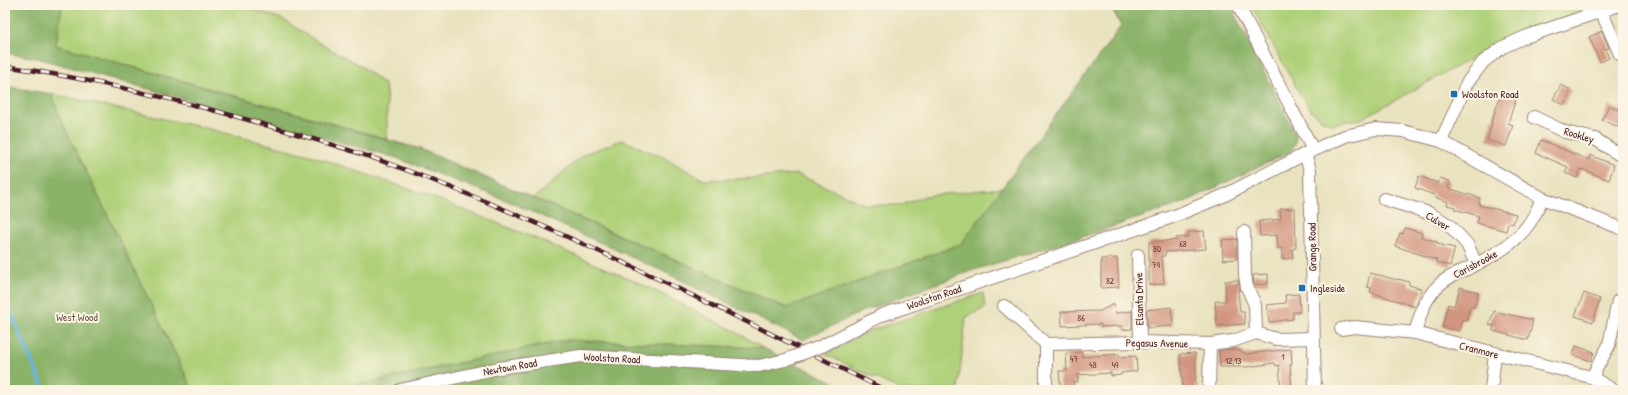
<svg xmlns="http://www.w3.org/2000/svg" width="1628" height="395" font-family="'Patrick Hand',sans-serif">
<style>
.green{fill:#aed078;stroke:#7c7852}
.forest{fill:#8ab268;stroke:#6a684a}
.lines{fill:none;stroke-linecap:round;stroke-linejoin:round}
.stream{stroke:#65b5e0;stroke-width:3.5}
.building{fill:#d2957f}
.minor-casing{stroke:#9a8075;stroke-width:14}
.minor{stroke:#fff;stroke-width:12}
.rail-casing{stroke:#4a1f2b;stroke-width:4.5}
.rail{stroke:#fcf5e5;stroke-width:3;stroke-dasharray:9;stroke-linecap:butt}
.minor-bridge-casing{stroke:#9a8075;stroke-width:14;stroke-linecap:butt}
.minor-bridge{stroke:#fff;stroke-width:12}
.poi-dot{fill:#1f6fb2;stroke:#fcf5e5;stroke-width:1.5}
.labels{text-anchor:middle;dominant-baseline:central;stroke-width:4;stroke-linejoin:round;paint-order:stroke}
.number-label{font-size:9px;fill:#6c3c40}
.poi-label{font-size:11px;fill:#4a1f2b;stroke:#fcf5e5;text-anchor:start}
.street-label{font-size:11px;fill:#4a1f2b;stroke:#fcf5e5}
.park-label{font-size:11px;fill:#685442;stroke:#fcf5e5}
</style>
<rect width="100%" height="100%" fill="#fcf5e5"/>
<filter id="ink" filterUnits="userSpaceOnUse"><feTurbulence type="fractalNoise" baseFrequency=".025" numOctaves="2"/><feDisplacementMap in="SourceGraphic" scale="8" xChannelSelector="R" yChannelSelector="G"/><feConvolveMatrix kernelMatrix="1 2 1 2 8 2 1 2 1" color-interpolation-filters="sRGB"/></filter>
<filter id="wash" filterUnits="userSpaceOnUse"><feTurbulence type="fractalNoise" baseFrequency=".012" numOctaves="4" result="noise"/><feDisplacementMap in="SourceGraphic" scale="16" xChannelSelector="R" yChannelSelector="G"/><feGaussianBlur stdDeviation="0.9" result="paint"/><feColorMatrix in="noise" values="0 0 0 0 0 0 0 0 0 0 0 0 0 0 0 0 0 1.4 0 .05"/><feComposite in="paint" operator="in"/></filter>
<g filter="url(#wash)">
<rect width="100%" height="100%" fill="#e9e2bf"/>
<g class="green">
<path d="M62 5H240L282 19 321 44 361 66 385 85 387 103V139L56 45Z"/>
<path d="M1251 5H1608L1512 36 1361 119 1331 124 1322 120 1312 111 1300 94Z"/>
<path d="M51 94 206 128 313 156 432 197 532 237 637 282 733 330 763 348 567 340 333 390H193L60 118Z"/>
<path d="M622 140 663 157 704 180 757 178 797 174 866 205H901L925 196 1003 188 961 244 787 308 534 198 584 154Z"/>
<path d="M983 293 985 308 966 317 958 390H901L825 354 866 332Z"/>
</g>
<g class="forest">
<path d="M5 5H62L56 45 420 149 786 308 961 244 1121 26 1110 5H1230L1296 135 1295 144 1290 152 1183 203 1082 237 974 270 863 311 803 340 660 270 513 203 394 157 37 58 5 53Z"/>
<path d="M5 86 51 94 60 118 193 390H5Z"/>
<path d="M567 340 763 348 850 390H333Z"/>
</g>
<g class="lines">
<path class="stream" d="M5 299 44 390"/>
</g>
<g id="blocks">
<g class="building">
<path d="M1602 31 1609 48 1605 49 1609 58 1600 62 1589 37Z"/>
<path d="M1561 85 1571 90 1564 105 1553 99Z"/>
<path d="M1502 91 1517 96 1508 123 1513 125 1506 146 1487 140 1492 123H1491Z"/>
<path d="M1609 105 1623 112V129L1602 120Z"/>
<path d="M1541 140 1589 160 1590 155 1614 165 1609 180 1581 169 1577 178 1565 173 1568 167 1536 153Z"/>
<path d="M1419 176 1438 183 1440 178 1450 181 1448 188 1480 198 1479 205 1516 214 1513 224 1508 223 1506 231 1477 223 1479 216 1454 209 1455 207 1447 205 1448 202 1434 197V195L1415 188Z"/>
<path d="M1295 208 1296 248 1292 249 1293 258 1282 259V248L1278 249 1277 235 1260 236 1259 221 1281 219 1280 209Z"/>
<path d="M1405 228 1422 233 1421 237 1438 242 1437 244 1455 248 1450 266 1436 262 1437 260 1395 246 1400 233 1403 234Z"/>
<path d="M1204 231 1206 249 1165 252V256H1162L1164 284 1149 285V242L1177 240 1176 238 1188 237V232Z"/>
<path d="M1237 239V259L1223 260 1222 240Z"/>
<path d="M1117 258 1119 287 1101 288V259Z"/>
<path d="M1370 273 1398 280V279L1409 282V285L1422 289 1416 307 1370 292 1371 288 1367 287Z"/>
<path d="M1268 274V284L1254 285 1253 275Z"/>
<path d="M1238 280 1240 290H1238L1240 312H1244L1245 324 1217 326 1215 301H1226L1225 281Z"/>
<path d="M1460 287 1478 292 1474 307 1470 306 1466 320 1462 319 1459 331 1442 327 1448 304 1454 306Z"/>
<path d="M1584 293 1600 299 1593 322 1575 316Z"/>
<path d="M1299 294 1300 312H1293V319L1269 322 1267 305 1286 303 1285 295Z"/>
<path d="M1114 304 1115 313 1132 311V329L1122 330V326L1101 327V324L1062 326 1061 312 1100 311Z"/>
<path d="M1171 307 1173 326 1147 328V310Z"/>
<path d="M1494 311 1533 320 1528 340 1493 331 1494 326 1489 325Z"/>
<path d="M1576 346 1594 352 1591 361 1573 355Z"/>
<path d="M1237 349 1246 354 1291 349 1292 364 1290 365 1292 390H1281L1279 365 1276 366 1275 363 1247 367H1220L1219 350Z"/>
<path d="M1082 352V357L1119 354V357L1136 356 1137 371 1121 373V375L1111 376V373L1077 375 1078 382H1073L1074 390H1061L1059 371H1067L1066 353Z"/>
<path d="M1195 353 1196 390H1183L1180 354Z"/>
</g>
</g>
</g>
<g filter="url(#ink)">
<use href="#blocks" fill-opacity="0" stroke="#9a8075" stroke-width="1"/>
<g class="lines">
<g class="minor-casing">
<g id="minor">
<path d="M1238 5 1313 150"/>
<path d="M1601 11 1620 54 1623 56"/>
<path d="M1534 117 1565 132 1595 139 1623 157"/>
<path d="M1441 141 1467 83 1483 62 1503 47 1525 37 1619 5"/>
<path d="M1305 154 1310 170 1315 390"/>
<path d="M1384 199 1429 213 1449 225 1467 244 1476 264"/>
<path d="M1244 232 1245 275 1247 287 1255 305 1256 333"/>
<path d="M1138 255 1140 342"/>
<path d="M1004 306 1046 344"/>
<path d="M1341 329 1355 327 1415 333 1591 377 1613 390"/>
<path d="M1415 333C1420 316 1424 300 1437 287 1445 278 1458 273 1469 268 1503 251 1529 236 1542 198"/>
<path d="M822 346 882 315 1172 217 1223 196 1305 154 1345 136 1376 129 1403 131 1441 141 1542 198 1623 229"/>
<path d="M1592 377 1609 345 1618 301"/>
<path d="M400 390 499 368 581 356 759 366 785 360"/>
<path d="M1045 390 1046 385V344L1140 342 1210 344 1233 341 1256 333 1276 339 1313 338"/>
<path d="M1209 390 1210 344"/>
<path d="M1491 390 1495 354"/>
</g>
</g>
<use href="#minor" class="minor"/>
<g class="rail-casing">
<path id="rail" d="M5 66C91 79 176 99 259 123 303 136 347 148 390 164 561 227 722 310 885 390"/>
</g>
<use href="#rail" class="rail"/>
<g class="minor-bridge-casing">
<path id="minor-bridge" d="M785 360 822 346"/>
</g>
<use href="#minor-bridge" class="minor-bridge"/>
</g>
</g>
<g class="poi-dot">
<rect x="1450" y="90" width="8" height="8" rx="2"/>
<rect x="1298" y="284" width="8" height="8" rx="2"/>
</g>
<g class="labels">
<g class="number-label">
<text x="1183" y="244">68</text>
<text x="1157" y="249">80</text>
<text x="1156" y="265">79</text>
<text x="1110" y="281">82</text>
<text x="1081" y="318">86</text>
<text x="1283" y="357">1</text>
<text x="1074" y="359">47</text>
<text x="1233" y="361">12,13</text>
<text x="1093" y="365">48</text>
<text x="1115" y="365">49</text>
</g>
<g class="poi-label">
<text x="1462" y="94">Woolston Road</text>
<text x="1310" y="288">Ingleside</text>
</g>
<g class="street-label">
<text transform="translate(1579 135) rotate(17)">Rookley</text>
<text transform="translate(1438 221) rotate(31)">Culver</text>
<text transform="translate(1312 247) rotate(-91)">Grange Road</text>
<text transform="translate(1475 264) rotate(-28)">Carisbrooke</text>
<text transform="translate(934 297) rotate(-19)">Woolston Road</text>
<text transform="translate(1139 299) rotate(-91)">Elsanta Drive</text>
<text transform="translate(1157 343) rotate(1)">Pegasus Avenue</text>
<text transform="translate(1479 350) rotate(14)">Cranmore</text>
<text transform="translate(612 358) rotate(3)">Woolston Road</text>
<text transform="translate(510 367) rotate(-10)">Newtown Road</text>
</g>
<g class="park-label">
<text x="77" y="317">West Wood</text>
</g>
</g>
<rect width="1628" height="395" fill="none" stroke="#fcf5e5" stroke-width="20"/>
</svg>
